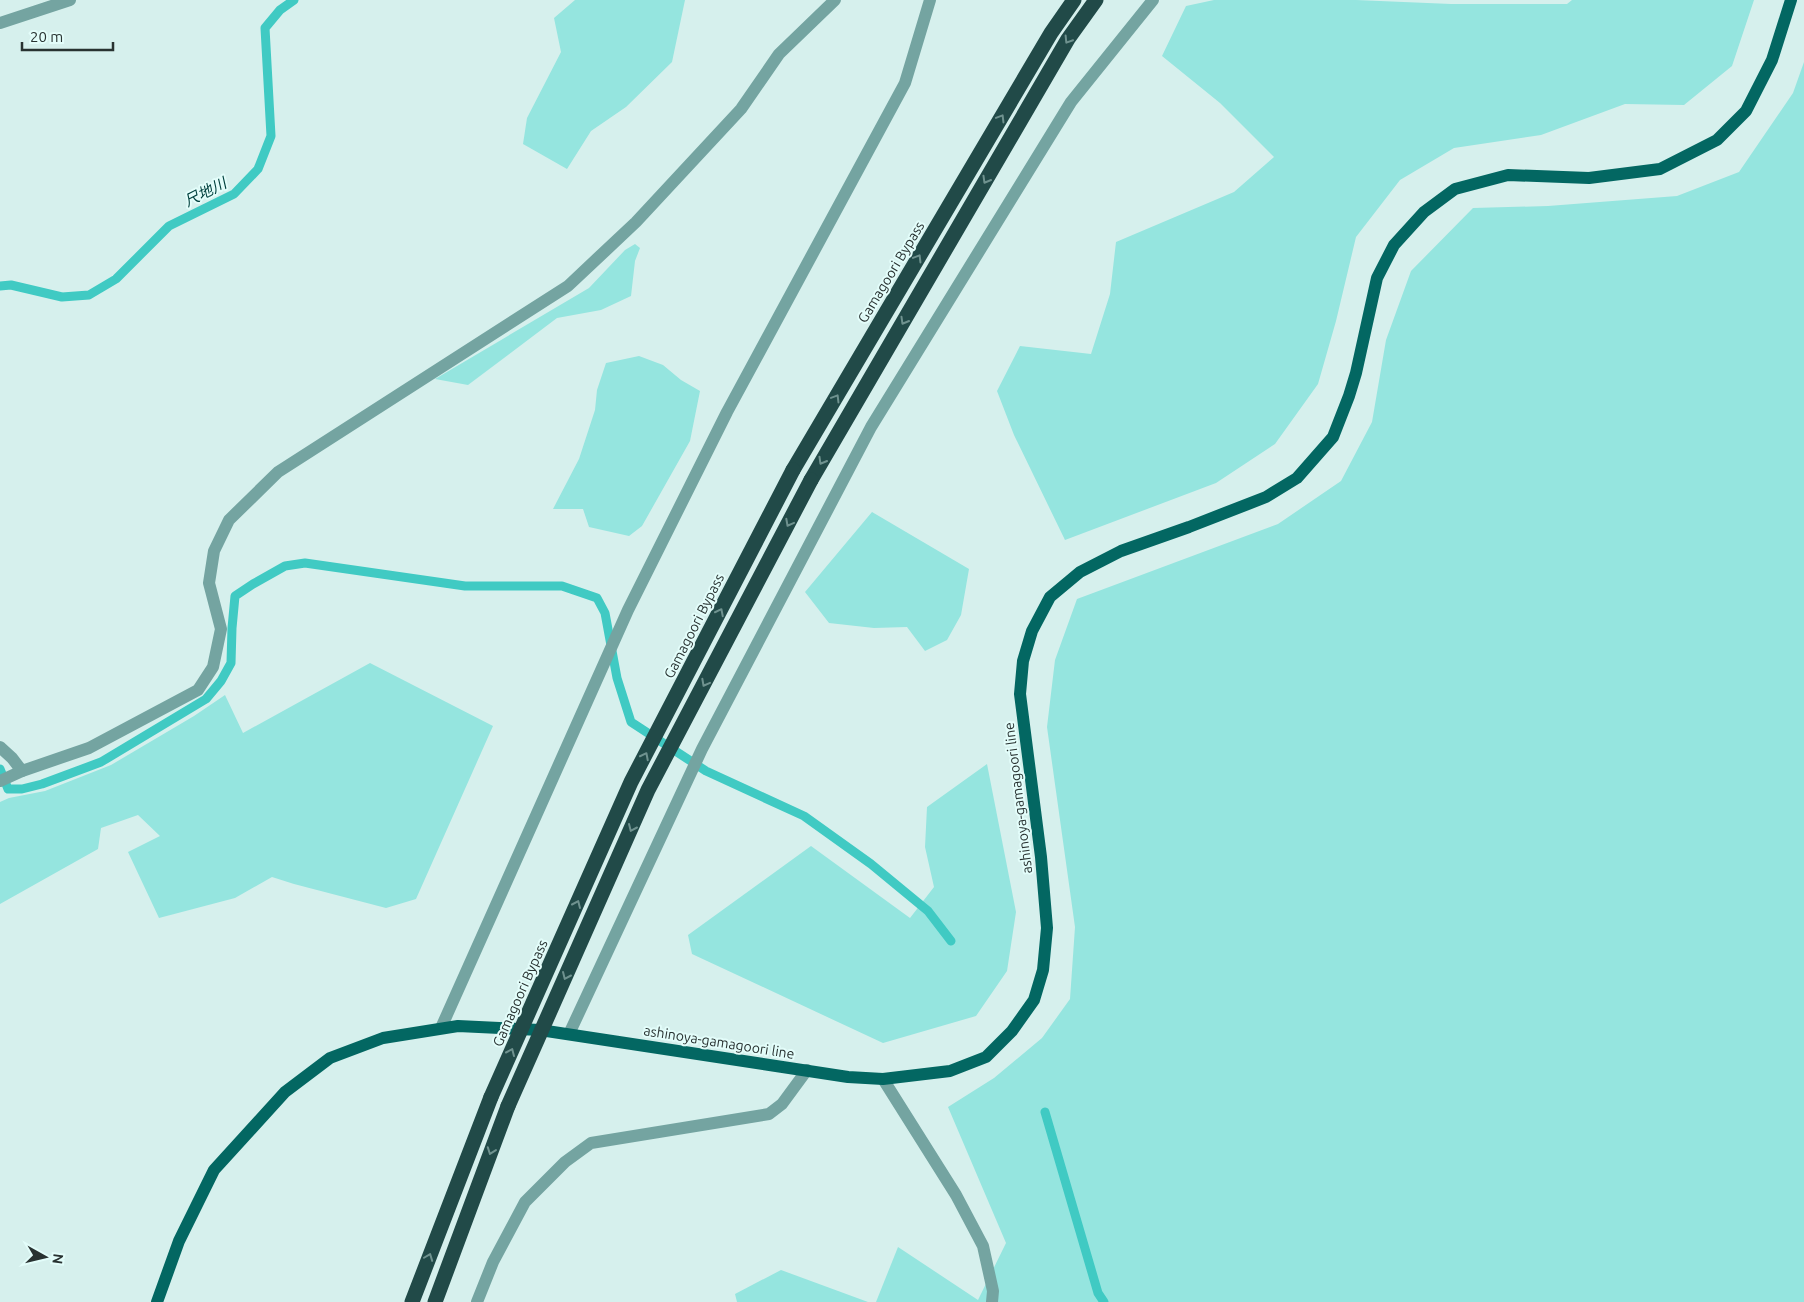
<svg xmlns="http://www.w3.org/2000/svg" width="1804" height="1302" font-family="Ubuntu,'Noto Sans JP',sans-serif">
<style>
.green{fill:#95e5df}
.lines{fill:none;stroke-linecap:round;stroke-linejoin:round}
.stream{stroke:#40cac3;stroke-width:9}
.minor{stroke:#74a4a1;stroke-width:12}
.major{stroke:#036762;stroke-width:12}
.highway{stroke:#214a48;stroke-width:15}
.highway-bridge{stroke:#214a48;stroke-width:15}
.oneway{stroke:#6f928f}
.labels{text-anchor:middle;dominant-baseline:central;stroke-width:4;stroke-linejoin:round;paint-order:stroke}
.street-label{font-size:14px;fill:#283231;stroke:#e3fdfa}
.water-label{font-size:15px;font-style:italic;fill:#00403d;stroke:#e3fdfa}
</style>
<rect width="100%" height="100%" fill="#d6f0ed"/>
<g class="green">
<path d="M575 0H685L672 62 626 107 591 131 567 169 523 144 527 118 561 52 554 18Z"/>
<path d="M1214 0H1356L1451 4H1567L1572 0H1754L1732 66 1684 105 1625 104 1541 135 1454 148 1400 180 1356 237 1336 321 1318 384 1275 444 1216 483 1065 540 1014 435 997 391 1020 346 1091 354 1110 294 1116 242 1234 192 1274 157 1220 103 1162 56 1186 6Z"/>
<path d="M1804 62V1302H876L898 1247 978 1300 1006 1243 948 1107 994 1078 1042 1038 1070 999 1075 927 1047 727 1055 660 1077 599 1278 524 1341 481 1372 422 1386 340 1411 271 1473 208 1548 206 1677 196 1739 172 1793 93Z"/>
<path d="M635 244 640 248 635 261 631 296 601 310 557 318 468 385 435 379 589 288 625 250Z"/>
<path d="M639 356 663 365 681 380 700 391 690 441 642 526 629 536 589 527 583 509H553L579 459 595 410 597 390 606 363Z"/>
<path d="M872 512 969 569 961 615 947 640 925 651 907 627 874 628 829 623 805 592Z"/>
<path d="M370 663 493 726 416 899 386 908 294 884 272 877 235 898 159 918 128 852 160 836 138 815 101 828 98 849 0 904V802L9 798 45 791 111 765 194 716 225 695 243 733Z"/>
<path d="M987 764 1016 912 1007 971 976 1016 883 1043 692 954 688 935 811 846 910 918 934 887 925 847 927 807Z"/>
<path d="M781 1270 868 1302H737L735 1294Z"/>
</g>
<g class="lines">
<g class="stream">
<path d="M0 286 11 285 62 297 89 295 116 279 169 226 234 194 258 169 271 136 265 28 280 10 294 0"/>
<path d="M0 769 8 789H22L42 784 101 762 206 699 221 681 231 663 232 628 235 596 253 584 285 566 305 563 465 586H562L597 598 605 613 617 678 631 722 706 771 804 816 871 864 928 911 951 941"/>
<path d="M1045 1112 1098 1293 1104 1302"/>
</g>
<g class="minor">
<path d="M0 23 70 0"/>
<path d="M0 747 12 758 22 771"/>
<path d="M0 781 22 771 89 748 198 690 213 667 221 629 209 583 214 551 229 520 278 472 568 286 636 222 741 109 779 54 835 0"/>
<path d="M441 1028 628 610 727 412 905 83 930 0"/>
<path d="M569 1034 702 749 871 427 1071 102 1153 0"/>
<path d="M883 1079 956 1195 983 1246 993 1291 992 1302"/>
<path d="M477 1302 493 1262 525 1202 565 1162 591 1143 769 1114 782 1104 807 1070"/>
</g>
<path class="major" d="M157 1302 179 1241 214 1170 285 1092 330 1058 383 1038 458 1026 540 1030 848 1077 883 1079 950 1071 986 1057 1012 1031 1034 1000 1043 970 1047 928 1041 857 1020 694 1023 661 1032 631 1050 597 1080 572 1121 551 1189 527 1266 497 1297 478 1333 437 1349 396 1356 373 1377 278 1394 245 1424 212 1455 189 1508 175 1589 178 1660 169 1717 140 1746 111 1772 60 1791 0"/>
<g class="highway">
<path d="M793 470 1051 33 1074 0"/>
<path d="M811 480 1068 39 1096 0"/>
<path d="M412 1302 491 1097"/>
<path d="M435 1302 508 1106"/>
</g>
<g class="highway-bridge">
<path d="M491 1097 631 782 793 470"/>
<path d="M508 1106 648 790 811 480"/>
</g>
</g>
<defs><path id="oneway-chevron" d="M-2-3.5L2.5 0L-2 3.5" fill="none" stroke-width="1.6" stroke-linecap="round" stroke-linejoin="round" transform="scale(1.25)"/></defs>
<g class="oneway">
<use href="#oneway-chevron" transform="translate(1068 40) rotate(122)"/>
<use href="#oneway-chevron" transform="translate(1001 118) rotate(-59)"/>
<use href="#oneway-chevron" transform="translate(986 180) rotate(120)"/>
<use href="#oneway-chevron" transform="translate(918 258) rotate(-59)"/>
<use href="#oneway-chevron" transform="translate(904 321) rotate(120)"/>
<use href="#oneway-chevron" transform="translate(836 398) rotate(-59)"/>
<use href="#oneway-chevron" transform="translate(822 461) rotate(120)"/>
<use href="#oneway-chevron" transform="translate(789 523) rotate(118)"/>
<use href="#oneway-chevron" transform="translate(720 612) rotate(-63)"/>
<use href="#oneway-chevron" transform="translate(705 683) rotate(118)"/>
<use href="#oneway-chevron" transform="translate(645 756) rotate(-63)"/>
<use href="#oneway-chevron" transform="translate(632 828) rotate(114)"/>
<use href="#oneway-chevron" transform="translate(577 904) rotate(-66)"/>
<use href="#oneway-chevron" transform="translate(566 976) rotate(114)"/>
<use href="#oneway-chevron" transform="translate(511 1052) rotate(-66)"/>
<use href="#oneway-chevron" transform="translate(491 1151) rotate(110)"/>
<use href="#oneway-chevron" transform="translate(429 1257) rotate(-69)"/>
</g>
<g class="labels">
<g class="street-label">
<text transform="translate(891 272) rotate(-59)">Gamagoori Bypass</text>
<text transform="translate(694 626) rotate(-63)">Gamagoori Bypass</text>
<text transform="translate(1018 798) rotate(-97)">ashinoya-gamagoori line</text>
<text transform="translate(520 993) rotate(-66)">Gamagoori Bypass</text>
<text transform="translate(719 1042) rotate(9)">ashinoya-gamagoori line</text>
</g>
<g class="water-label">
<text transform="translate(205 192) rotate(-27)">尺地川</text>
</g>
</g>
<g transform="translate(45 1257) rotate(98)" stroke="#e3fdfa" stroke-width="4" paint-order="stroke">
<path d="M0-4L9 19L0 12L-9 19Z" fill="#283231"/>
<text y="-8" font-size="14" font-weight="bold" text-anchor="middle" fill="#283231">N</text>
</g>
<path d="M22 42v8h91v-8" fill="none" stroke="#283231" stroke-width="2.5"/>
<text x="30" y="42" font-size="15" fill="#283231" stroke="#e3fdfa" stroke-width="4" paint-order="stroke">20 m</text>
</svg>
